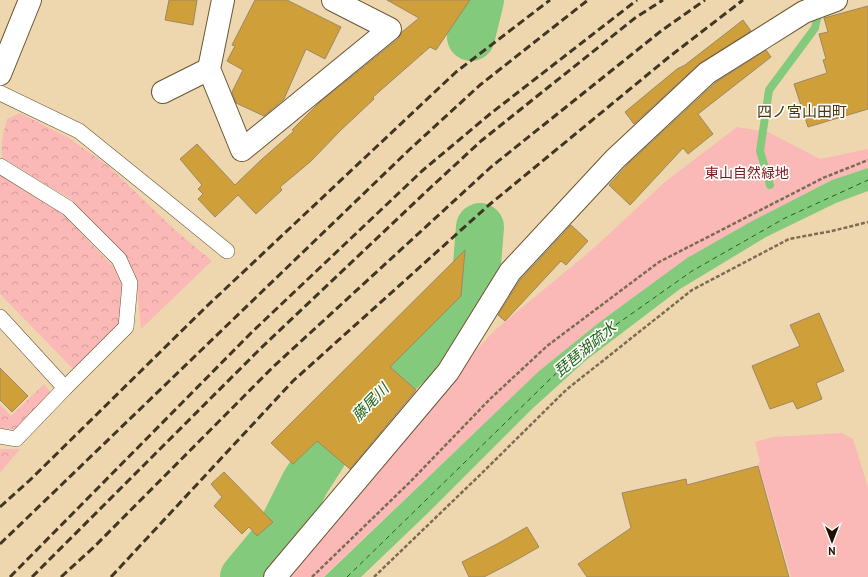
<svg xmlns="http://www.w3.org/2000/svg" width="868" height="577" font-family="'PT Sans','Noto Sans JP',sans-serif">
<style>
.green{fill:#fab9b6}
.forest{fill:url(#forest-crowns)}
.water{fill:#84ca7d}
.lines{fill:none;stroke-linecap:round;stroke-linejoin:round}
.stream{stroke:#84ca7d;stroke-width:8}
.river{stroke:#84ca7d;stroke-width:48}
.ferry{stroke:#1f641b;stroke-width:1;stroke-dasharray:5 4;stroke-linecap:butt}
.building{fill:#cf9f3a;stroke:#9d8862}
.lane-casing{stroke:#6a5632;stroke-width:16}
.street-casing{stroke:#6a5632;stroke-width:24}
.path{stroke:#7b6c52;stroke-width:2.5;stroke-dasharray:4 2;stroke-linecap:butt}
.lane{stroke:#fff;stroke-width:15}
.street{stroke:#fff;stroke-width:22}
.rail{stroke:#413623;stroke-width:3;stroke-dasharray:8 4;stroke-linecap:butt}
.labels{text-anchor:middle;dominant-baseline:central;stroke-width:3.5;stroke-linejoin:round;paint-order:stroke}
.park-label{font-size:14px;fill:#771a21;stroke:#fdfbf7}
.neighbourhood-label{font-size:15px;fill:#47350f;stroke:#fdfbf7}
.water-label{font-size:15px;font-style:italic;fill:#1f641b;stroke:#fdfbf7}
</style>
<defs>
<pattern id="forest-crowns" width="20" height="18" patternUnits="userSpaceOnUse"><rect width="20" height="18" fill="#fab9b6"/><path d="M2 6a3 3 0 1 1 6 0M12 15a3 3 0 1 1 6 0" fill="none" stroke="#d69e9b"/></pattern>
</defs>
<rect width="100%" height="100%" fill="#eed7af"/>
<g class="green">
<path d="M737 127 768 132 820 159 868 149V168L832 180 752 221 687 258 601 321 539 371 323 577H277L385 446 495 330 595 247 666 181Z"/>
<path d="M842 433 853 439 868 487V577H791L758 463 760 462 755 442 773 437Z"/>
</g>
<g class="forest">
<path d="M20 113 69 138 107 165 175 230 212 261 141 329 137 287 125 256 71 199 3 160C0 146 3 133 7 119Z"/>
<path d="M0 173 57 208 124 278 123 326 75 371 0 294Z"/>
<path d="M44 384 51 393 15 429 0 430V404L11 416Z"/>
<path d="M0 449H20L0 473Z"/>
</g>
<path class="water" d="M868 168V191L836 203 766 237 680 289 585 361 532 409 429 512 361 577H324L539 371 601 321 687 258 752 221 832 180Z"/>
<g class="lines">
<path class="stream" d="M770 185 760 151 769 90 815 28 818 13"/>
<g class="river">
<path d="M471 37 480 0"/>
<path d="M244 577 279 535 305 483 331 442 396 375 460 317 470 298 476 277 480 227"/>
</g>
<path class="ferry" d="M347 577 579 351 692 271 785 218 868 180"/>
</g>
<g class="building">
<path d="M169 0H197L193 25 165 20Z"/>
<path d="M255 0H287L341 27 325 59 306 49 284 99 264 116 236 103 232 92 243 70 227 61 235 46 232 45Z"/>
<path d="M387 0H470L436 50 430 47 373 97 374 99 341 130 310 162 280 187 282 190 256 214 238 195 215 217 198 199 203 194 198 189 202 185 180 159 197 144 235 185 261 160 294 131 292 130 320 102 398 39 402 32 419 18Z"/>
<path d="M868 6V109L808 127 794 84 827 73 823 60 826 59 819 34 828 32 824 18Z"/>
<path d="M743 20 751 31 699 64 634 124 625 112 677 69 685 65Z"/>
<path d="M766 50 771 57 698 114 713 134 688 154 683 148 630 205 609 185 629 163 715 83Z"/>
<path d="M571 225 588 241 566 265 561 261 505 321 498 315 520 280Z"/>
<path d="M465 250 461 296 390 367 416 390 350 469 317 441 293 464 271 443Z"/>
<path d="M819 313 844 371 816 383 822 399 797 409 793 401 770 409 752 366 800 346 790 325Z"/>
<path d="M0 368 28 396 12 412 0 400Z"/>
<path d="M758 466 789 577H587L578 564 631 528 622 493 686 479 687 485Z"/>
<path d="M224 472 273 522 257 536 249 527 242 534 214 506 222 497 211 484Z"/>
<path d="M527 527 539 547 511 563 484 577H469L462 562 497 544Z"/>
</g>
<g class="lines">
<g class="lane-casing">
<g id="lane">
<path d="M0 93 79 131 162 198 227 251"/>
<path d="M0 166 68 208 119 259 130 283 126 327 65 388"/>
<path d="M0 317 65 388 16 439 0 436"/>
</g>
</g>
<g class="street-casing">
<g id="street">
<path d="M223 0 209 69 242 150 390 29 333 0"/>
<path d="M0 74 30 0"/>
<path d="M163 92 209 69"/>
<path d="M275 577 448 372 510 272 615 159 707 73 804 12 836 0"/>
</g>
</g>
<g class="path">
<path d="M312 577 410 482 490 399 547 346 659 262 823 178 868 160"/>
<path d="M374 577 482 473 566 390 692 290 789 239 832 231 868 222"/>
</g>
<use href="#lane" class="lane"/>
<use href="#street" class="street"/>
<g class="rail">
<path d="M0 507 30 480 206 307 456 72 550 0"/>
<path d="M0 544 409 150 480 85 588 0"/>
<path d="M10 577 251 333 422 171 490 114 637 0"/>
<path d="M32 577 260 349 429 189 481 141 635 18 663 0"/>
<path d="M61 577 94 547 273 367 491 167 661 31 705 0"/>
<path d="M111 577 293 381 489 205 669 57 743 0"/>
</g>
</g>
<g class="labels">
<g class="park-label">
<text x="747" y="173">東山自然緑地</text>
</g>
<g class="neighbourhood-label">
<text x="802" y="111">四ノ宮山田町</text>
</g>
<g class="water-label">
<text transform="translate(585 349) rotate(-40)">琵琶湖疏水</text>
<text transform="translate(370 402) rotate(-46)">藤尾川</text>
</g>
</g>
<g transform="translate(832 541) rotate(180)" stroke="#fdfbf7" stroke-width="3" paint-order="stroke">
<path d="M0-3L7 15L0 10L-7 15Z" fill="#1a1204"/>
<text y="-6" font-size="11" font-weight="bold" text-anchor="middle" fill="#1a1204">N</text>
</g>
</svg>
